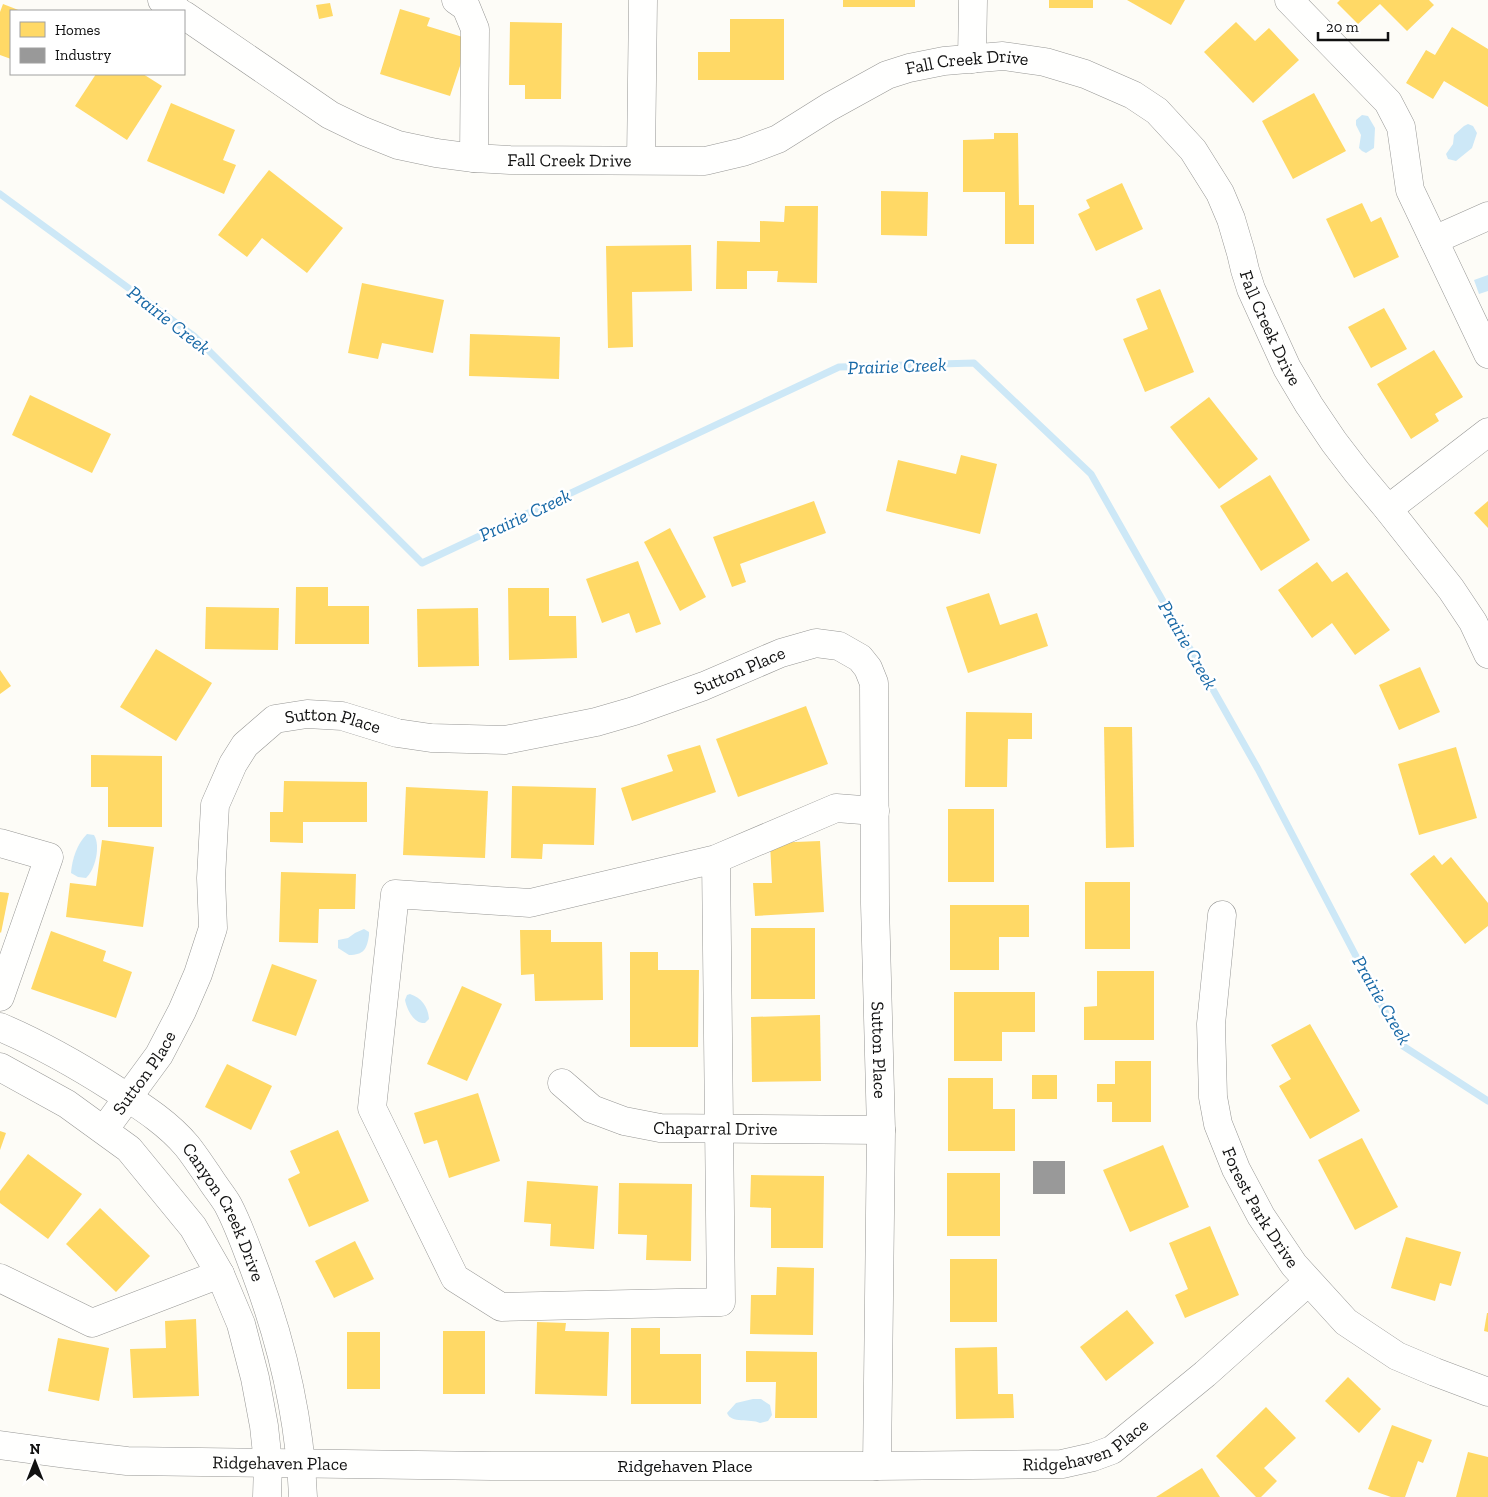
<svg xmlns="http://www.w3.org/2000/svg" width="1488" height="1497" font-family="'Zilla Slab',serif">
<style>
.water{fill:#cde8f7}
.homes{fill:#ffd966}
.industry{fill:#999}
.lines{fill:none;stroke-linecap:round;stroke-linejoin:round}
.stream{stroke:#cde8f7;stroke-width:7}
.minor-casing{stroke:#979795;stroke-width:29}
.minor{stroke:#fffffe;stroke-width:28}
.labels{text-anchor:middle;dominant-baseline:central;stroke-width:5;stroke-linejoin:round;paint-order:stroke}
.street-label{font-size:18px;fill:#111;stroke:#fff}
.water-label{font-size:19px;font-style:italic;fill:#1768a6;stroke:#fff}
</style>
<rect width="100%" height="100%" fill="#fdfcf7"/>
<g class="water">
<path d="M1362 115 1368 116 1375 128 1374 148 1366 153 1362 151 1359 148 1361 135 1356 125V120Z"/>
<path d="M1468 124 1473 126 1477 133 1472 148 1456 161 1448 159 1446 154 1453 144 1454 135 1464 126Z"/>
<path d="M1488 275V291L1479 294 1474 280Z"/>
<path d="M87 834 94 835C101 846 95 870 86 878L78 877 71 873C72 859 77 844 87 834Z"/>
<path d="M364 929 369 932V935C367 949 364 955 349 955L338 948V940L348 938 355 933Z"/>
<path d="M410 994C422 998 428 1007 429 1019L425 1023C414 1024 407 1010 405 1000L407 995Z"/>
<path d="M753 1399H761L770 1405 772 1415 768 1421 760 1423C750 1418 731 1424 727 1413L736 1403Z"/>
</g>
<g class="homes">
<rect x="843" y="0" width="72" height="7"/>
<rect x="1049" y="0" width="44" height="8"/>
<path d="M1127 0H1185L1171 25Z"/>
<path d="M1340 0H1429L1434 5 1407 31 1380 4 1358 24 1337 3Z"/>
<path d="M330 3 333 16 319 19 316 5Z"/>
<path d="M3 4 21 11H11V59L0 55V12Z"/>
<path d="M400 9 430 18 427 26 469 39 450 96 380 74Z"/>
<path d="M730 19H784V80H698V52H730Z"/>
<path d="M510 22 562 23 561 99H525V85H509Z"/>
<path d="M1236 22 1255 41 1269 28 1299 60 1253 103 1204 52Z"/>
<path d="M1452 27 1488 49V107L1444 81 1433 99 1406 83 1426 50 1435 55Z"/>
<path d="M96 74H143L162 86 127 140 75 106Z"/>
<path d="M1314 93 1346 151 1293 179 1262 121Z"/>
<path d="M171 103 235 130 223 160 236 165 224 194 147 161Z"/>
<path d="M994 133H1018L1019 205H1034V244H1005V192H963V140L994 139Z"/>
<path d="M269 170 343 228 307 273 262 238 247 257 218 235Z"/>
<path d="M1122 183 1143 229 1096 251 1078 214 1090 208 1086 200Z"/>
<path d="M881 191 928 192 927 236 881 235Z"/>
<path d="M1362 203 1371 222 1381 217 1399 257 1354 278 1326 219Z"/>
<path d="M785 206H818L817 283 777 282 778 271H747V289H716L717 241 760 242V221L784 222Z"/>
<path d="M691 245 692 291 632 292 633 347 608 348 606 246Z"/>
<path d="M362 283 444 300 433 353 382 343 378 359 348 353Z"/>
<path d="M1160 289 1194 372 1145 392 1123 339 1148 329 1136 299Z"/>
<path d="M1384 308 1407 349 1371 368 1348 327Z"/>
<path d="M470 334 560 337 559 379 469 376Z"/>
<path d="M1434 350 1463 397 1435 414 1439 421 1411 439 1377 384Z"/>
<path d="M30 395 111 434 92 473 12 435Z"/>
<path d="M1209 397 1258 459 1219 489 1170 427Z"/>
<path d="M961 455 997 464 980 534 886 511 898 460 956 474Z"/>
<path d="M1270 475 1310 540 1261 571 1220 506Z"/>
<path d="M814 501 826 533 740 564 746 582 732 587 713 537Z"/>
<path d="M1488 501V528L1474 513Z"/>
<path d="M670 528 706 597 680 611 644 542Z"/>
<path d="M638 561 661 624 636 633 629 613 602 623 586 579Z"/>
<path d="M1317 562 1332 582 1347 572 1390 630 1355 655 1332 623 1312 638 1278 590Z"/>
<path d="M296 587H328V606H369V644H295Z"/>
<path d="M508 588H549V616H576L577 658 509 660Z"/>
<path d="M989 593 1000 625 1037 613 1048 646 968 673 946 607Z"/>
<path d="M206 607 279 608 278 650 205 649Z"/>
<path d="M478 608 479 666 418 667 417 609Z"/>
<path d="M156 649 212 683 176 741 120 707Z"/>
<path d="M1420 667 1440 712 1399 730 1379 685Z"/>
<path d="M0 670 11 686 0 694Z"/>
<path d="M806 706 828 764 738 797 716 739Z"/>
<path d="M966 712 1032 713V739H1008L1007 787H965Z"/>
<path d="M1104 727H1132L1134 847 1106 848Z"/>
<path d="M700 745 716 792 632 821 621 788 673 771 667 755Z"/>
<path d="M1456 747 1477 818 1419 835 1398 764Z"/>
<path d="M91 755 162 756V827H108V787H91Z"/>
<path d="M284 781 367 782V822H303V843L270 842V812H283Z"/>
<path d="M512 786 596 788 594 845 543 844 542 859 511 858Z"/>
<path d="M406 787 488 791 485 858 403 855Z"/>
<rect x="948" y="809" width="46" height="73"/>
<path d="M102 840 154 847 143 927 66 917 70 883 96 886Z"/>
<path d="M820 841 824 912 755 916 753 883H772L770 843Z"/>
<path d="M1434 855 1442 865 1451 857 1488 903V926L1465 944 1410 874Z"/>
<path d="M281 872 356 874 355 909H319L318 943 279 942Z"/>
<rect x="1085" y="882" width="45" height="67"/>
<path d="M0 892 9 893 1 933 0 932Z"/>
<path d="M950 905H1029V937H999V970H950Z"/>
<rect x="751" y="928" width="64" height="71"/>
<path d="M520 930H551V942H602L603 1000 535 1001 534 974 521 975Z"/>
<path d="M51 931 106 951 103 961 132 972 116 1018 31 989Z"/>
<path d="M630 952H658V970H699L698 1047H630Z"/>
<path d="M272 964 317 980 296 1036 252 1021Z"/>
<path d="M1097 971H1154V1040H1084V1007L1097 1006Z"/>
<path d="M462 986 502 1004 467 1081 427 1064Z"/>
<path d="M954 992H1035V1032H1002V1061H954Z"/>
<path d="M820 1015 821 1081 752 1082 751 1017Z"/>
<path d="M1310 1024 1360 1111 1310 1139 1279 1086 1291 1079 1271 1045Z"/>
<path d="M1115 1061H1151V1122H1112V1102H1097V1084H1115Z"/>
<path d="M227 1064 272 1086 251 1130 205 1107Z"/>
<rect x="1032" y="1075" width="25" height="24"/>
<path d="M948 1078H993V1109H1015V1151H948Z"/>
<path d="M478 1093 500 1161 449 1178 437 1140 424 1144 414 1113Z"/>
<path d="M338 1130 369 1201 309 1227 288 1179 300 1173 290 1151Z"/>
<path d="M0 1131 6 1133 0 1150Z"/>
<path d="M1362 1138 1398 1207 1355 1230 1318 1160Z"/>
<path d="M1163 1145 1189 1207 1130 1232 1103 1170Z"/>
<path d="M28 1154 82 1194 48 1239 0 1203V1191Z"/>
<rect x="947" y="1173" width="53" height="63"/>
<path d="M751 1175 824 1176 823 1248H771V1208L750 1207Z"/>
<path d="M527 1181 598 1186 594 1249 550 1246 551 1224 524 1222Z"/>
<path d="M619 1183 692 1184 691 1261 646 1260 647 1235 618 1234Z"/>
<path d="M100 1208 150 1256 116 1292 66 1244Z"/>
<path d="M1210 1226 1239 1295 1185 1318 1175 1295 1188 1289 1169 1243Z"/>
<path d="M1406 1237 1461 1252 1451 1286 1440 1283 1435 1301 1391 1288Z"/>
<path d="M355 1241 374 1279 334 1298 315 1261Z"/>
<rect x="950" y="1259" width="47" height="63"/>
<path d="M777 1267 814 1268 813 1335 750 1334 751 1295H776Z"/>
<path d="M1127 1310 1154 1343 1106 1381 1080 1347Z"/>
<path d="M1487 1313H1488V1332L1484 1331Z"/>
<path d="M196 1319 199 1396 133 1398 130 1349 166 1348 165 1321Z"/>
<path d="M537 1322 566 1323 565 1331 609 1332 607 1396 535 1394Z"/>
<path d="M631 1328H660V1354H701V1404H631Z"/>
<rect x="443" y="1331" width="42" height="63"/>
<rect x="347" y="1332" width="33" height="57"/>
<path d="M58 1338 109 1348 99 1401 48 1391Z"/>
<path d="M997 1347 998 1394H1013L1014 1418 956 1419 955 1348Z"/>
<path d="M746 1351 817 1352V1418H775L776 1382H746Z"/>
<path d="M1348 1377 1381 1409 1359 1433 1325 1401Z"/>
<path d="M1266 1407 1296 1438 1264 1468 1277 1481 1261 1497H1256L1216 1456Z"/>
<path d="M1392 1425 1432 1440 1423 1463 1418 1461 1405 1497H1391L1368 1489Z"/>
<path d="M1468 1452 1488 1457V1497H1456Z"/>
<path d="M1202 1468 1220 1497H1156Z"/>
</g>
<rect class="industry" x="1033" y="1161" width="32" height="33"/>
<g class="lines">
<path class="stream" d="M0 194 194 336 422 563 839 367 974 363 1091 474 1258 769 1403 1046 1488 1101"/>
<g class="minor-casing">
<g id="minor">
<path d="M162 0 178 11"/>
<path d="M456 0 466 7 475 29 474 158"/>
<path d="M1289 0 1388 102 1401 127 1410 190 1488 354"/>
<path id="s1" d="M184 15 330 115 363 131 398 145 436 153 474 158 510 160 705 161 743 152 778 139 829 107 887 75 909 68 944 61 1003 56 1045 62 1085 74 1133 95 1157 111 1193 150 1220 193 1231 219 1241 253 1245 270 1251 289 1287 368 1309 405 1334 442 1357 472 1388 509 1451 589 1473 622 1488 654"/>
<path d="M972 59 973 0"/>
<path d="M641 160 643 0"/>
<path d="M1434 240 1488 216"/>
<path d="M1388 509 1488 432"/>
<path d="M0 843 49 857 0 997"/>
<path d="M716 859 721 1302 501 1307 455 1278 372 1108 395 894 530 903 716 859 836 808 875 811"/>
<path id="s2" d="M1222 915 1211 1024 1213 1097 1218 1124 1236 1169 1261 1216 1294 1265 1346 1322 1397 1356 1435 1372 1488 1392"/>
<path id="s3" d="M0 1027C40 1044 77 1065 113 1088 139 1105 167 1122 187 1146 195 1156 202 1167 209 1177 215 1187 223 1196 228 1205 239 1226 246 1247 254 1268 282 1342 300 1418 303 1497"/>
<path d="M0 1067 67 1104 129 1149 193 1227 220 1274 241 1324 255 1378 264 1426 268 1463 267 1497"/>
<path id="s4" d="M562 1083 592 1109 624 1121 660 1128 881 1130"/>
<path id="s5" d="M104 1130 159 1055 182 1011 198 974 213 928 211 878 215 805 233 764 245 745 275 719 307 714 342 716 397 733 431 738 505 740 596 722 634 711 704 686 781 653 816 643 839 646 860 658 868 668 874 683 875 904 881 1130 877 1466"/>
<path d="M0 1278 92 1323 220 1274"/>
<path id="s6" d="M0 1445 66 1454 127 1461 491 1466H877L1062 1464 1093 1457 1112 1450 1205 1374 1308 1282"/>
</g>
</g>
<use href="#minor" class="minor"/>
</g>
<g class="labels">
<g class="street-label">
<text stroke="none"><textPath href="#s1" startOffset="844">Fall Creek Drive</textPath></text>
<text stroke="none"><textPath href="#s1" startOffset="424">Fall Creek Drive</textPath></text>
<text stroke="none"><textPath href="#s1" startOffset="1294">Fall Creek Drive</textPath></text>
<text stroke="none"><textPath href="#s5" startOffset="940">Sutton Place</textPath></text>
<text stroke="none"><textPath href="#s5" startOffset="520">Sutton Place</textPath></text>
<text stroke="none"><textPath href="#s5" startOffset="1465">Sutton Place</textPath></text>
<text stroke="none"><textPath href="#s5" startOffset="70">Sutton Place</textPath></text>
<text stroke="none"><textPath href="#s4" startOffset="166">Chaparral Drive</textPath></text>
<text stroke="none"><textPath href="#s2" startOffset="304">Forest Park Drive</textPath></text>
<text stroke="none"><textPath href="#s3" startOffset="299">Canyon Creek Drive</textPath></text>
<text stroke="none"><textPath href="#s6" startOffset="1091">Ridgehaven Place</textPath></text>
<text stroke="none"><textPath href="#s6" startOffset="281">Ridgehaven Place</textPath></text>
<text stroke="none"><textPath href="#s6" startOffset="686">Ridgehaven Place</textPath></text>
</g>
<g class="water-label">
<text transform="translate(169 320) rotate(38)">Prairie Creek</text>
<text transform="translate(897 366) rotate(-2)">Prairie Creek</text>
<text transform="translate(525 515) rotate(-25)">Prairie Creek</text>
<text transform="translate(1188 645) rotate(60)">Prairie Creek</text>
<text transform="translate(1382 1000) rotate(60)">Prairie Creek</text>
</g>
</g>
<rect x="10" y="10" width="175" height="65" fill="#ffffff" stroke="#a0a0a0"/>
<rect x="20" y="22" width="25" height="15" fill="#ffd966" stroke="#a0a0a0"/>
<text x="55" y="35" font-size="15" fill="#111111">Homes</text>
<rect x="20" y="48" width="25" height="15" fill="#999999" stroke="#a0a0a0"/>
<text x="55" y="60" font-size="15" fill="#111111">Industry</text>
<g transform="translate(35 1462)" stroke="#ffffff" stroke-width="4" paint-order="stroke">
<path d="M0-4L9 19L0 12L-9 19Z" fill="#111111"/>
<text y="-8" font-size="14" font-weight="bold" text-anchor="middle" fill="#111111">N</text>
</g>
<path d="M1318 32v8h70v-8" fill="none" stroke="#111111" stroke-width="2.5"/>
<text x="1326" y="32" font-size="15" fill="#111111" stroke="#ffffff" stroke-width="4" paint-order="stroke">20 m</text>
</svg>
